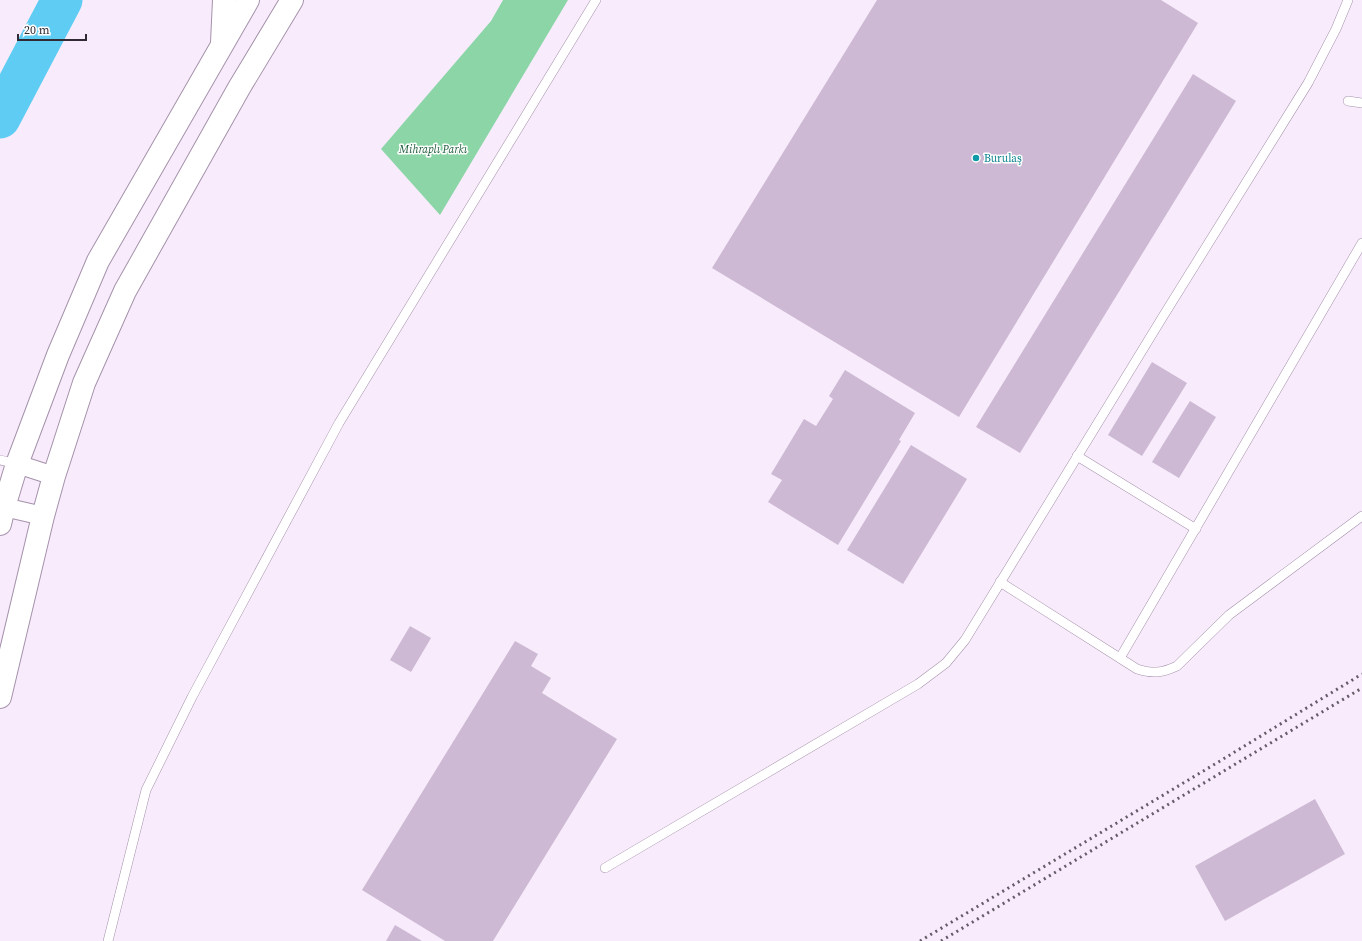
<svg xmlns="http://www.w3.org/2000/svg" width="1362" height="941" font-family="'Source Serif 4',serif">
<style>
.green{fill:#8cd5a7}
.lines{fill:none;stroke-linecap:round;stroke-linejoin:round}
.river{stroke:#5fccf3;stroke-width:41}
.building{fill:#cdb9d3}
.lane-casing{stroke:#a592ab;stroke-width:10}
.street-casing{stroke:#a592ab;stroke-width:20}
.secondary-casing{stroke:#a592ab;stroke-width:24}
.lane{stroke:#fff;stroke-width:9}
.street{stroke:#fff;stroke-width:18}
.secondary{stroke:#fff;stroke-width:22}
.rail{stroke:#645c67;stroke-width:3;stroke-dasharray:2 4;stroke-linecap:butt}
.culture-dot{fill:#0f9aa8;stroke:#fff;stroke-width:1.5}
.labels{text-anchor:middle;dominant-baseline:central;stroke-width:3;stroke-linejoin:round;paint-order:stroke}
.park-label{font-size:11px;font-style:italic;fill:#1b5b38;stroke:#fff}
.culture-label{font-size:11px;fill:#0d838f;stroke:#fff;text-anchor:start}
</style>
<rect width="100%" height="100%" fill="#f8ecfc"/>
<path class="green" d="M503 0H568L440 215 381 149 491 21Z"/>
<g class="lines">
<path class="river" d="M0 118 62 0"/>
</g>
<g class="building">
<path d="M877 0H1161L1198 23 959 417 712 268Z"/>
<path d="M1193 74 1236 101 1020 453 976 427Z"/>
<path d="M1152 362 1187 383 1142 456 1108 435Z"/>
<path d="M845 370 915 413 899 440 901 441 838 545 768 502 782 480 771 474 804 419 816 426 833 399 829 396Z"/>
<path d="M1190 401 1216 417 1179 478 1152 462Z"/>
<path d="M911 445 967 479 903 584 847 550Z"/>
<path d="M410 626 431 638 411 672 390 660Z"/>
<path d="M515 641 538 654 531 666 551 678 542 693 617 739 493 941H445L362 890Z"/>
<path d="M1315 799 1345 854 1225 921 1195 866Z"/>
<path d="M395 925 422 941H386Z"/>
</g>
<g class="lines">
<g class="lane-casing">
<g id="lane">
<path d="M1348 101 1362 103"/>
<path d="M1077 456 1196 529"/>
<path d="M0 460 17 464"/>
<path d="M1000 582 1137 669C1153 674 1162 673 1177 666L1229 615 1362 516"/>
<path d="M1120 658 1362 243"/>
<path d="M605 868 918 684 946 663 965 640 1162 318 1308 83 1336 29 1348 0"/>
<path d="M108 941 146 790 192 697 339 423 596 0"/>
</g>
</g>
<g class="street-casing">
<g id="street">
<path d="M17 464 54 476"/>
<path d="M4 507 43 516"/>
</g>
</g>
<g class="secondary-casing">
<g id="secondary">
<path d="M222 43 224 0"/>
<path d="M0 524 4 507 17 464 58 355 98 261 248 0"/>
<path d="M0 697 43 516 54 476 84 383 125 291 239 88 292 0"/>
</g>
</g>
<use href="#lane" class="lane"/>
<use href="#street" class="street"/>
<use href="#secondary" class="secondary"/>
<g class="rail">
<path d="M920 941 1220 761 1362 674"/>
<path d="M941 941 1362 688"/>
</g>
</g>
<circle class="culture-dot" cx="976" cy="158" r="4"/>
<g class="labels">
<g class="park-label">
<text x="433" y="149">Mihraplı Parkı</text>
</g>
<g class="culture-label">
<text x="984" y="158">Burulaş</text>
</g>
</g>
<path d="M18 34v6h68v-6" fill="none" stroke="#312a34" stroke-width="2"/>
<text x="24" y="34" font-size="12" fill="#312a34" stroke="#ffffff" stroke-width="3" paint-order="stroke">20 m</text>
</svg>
